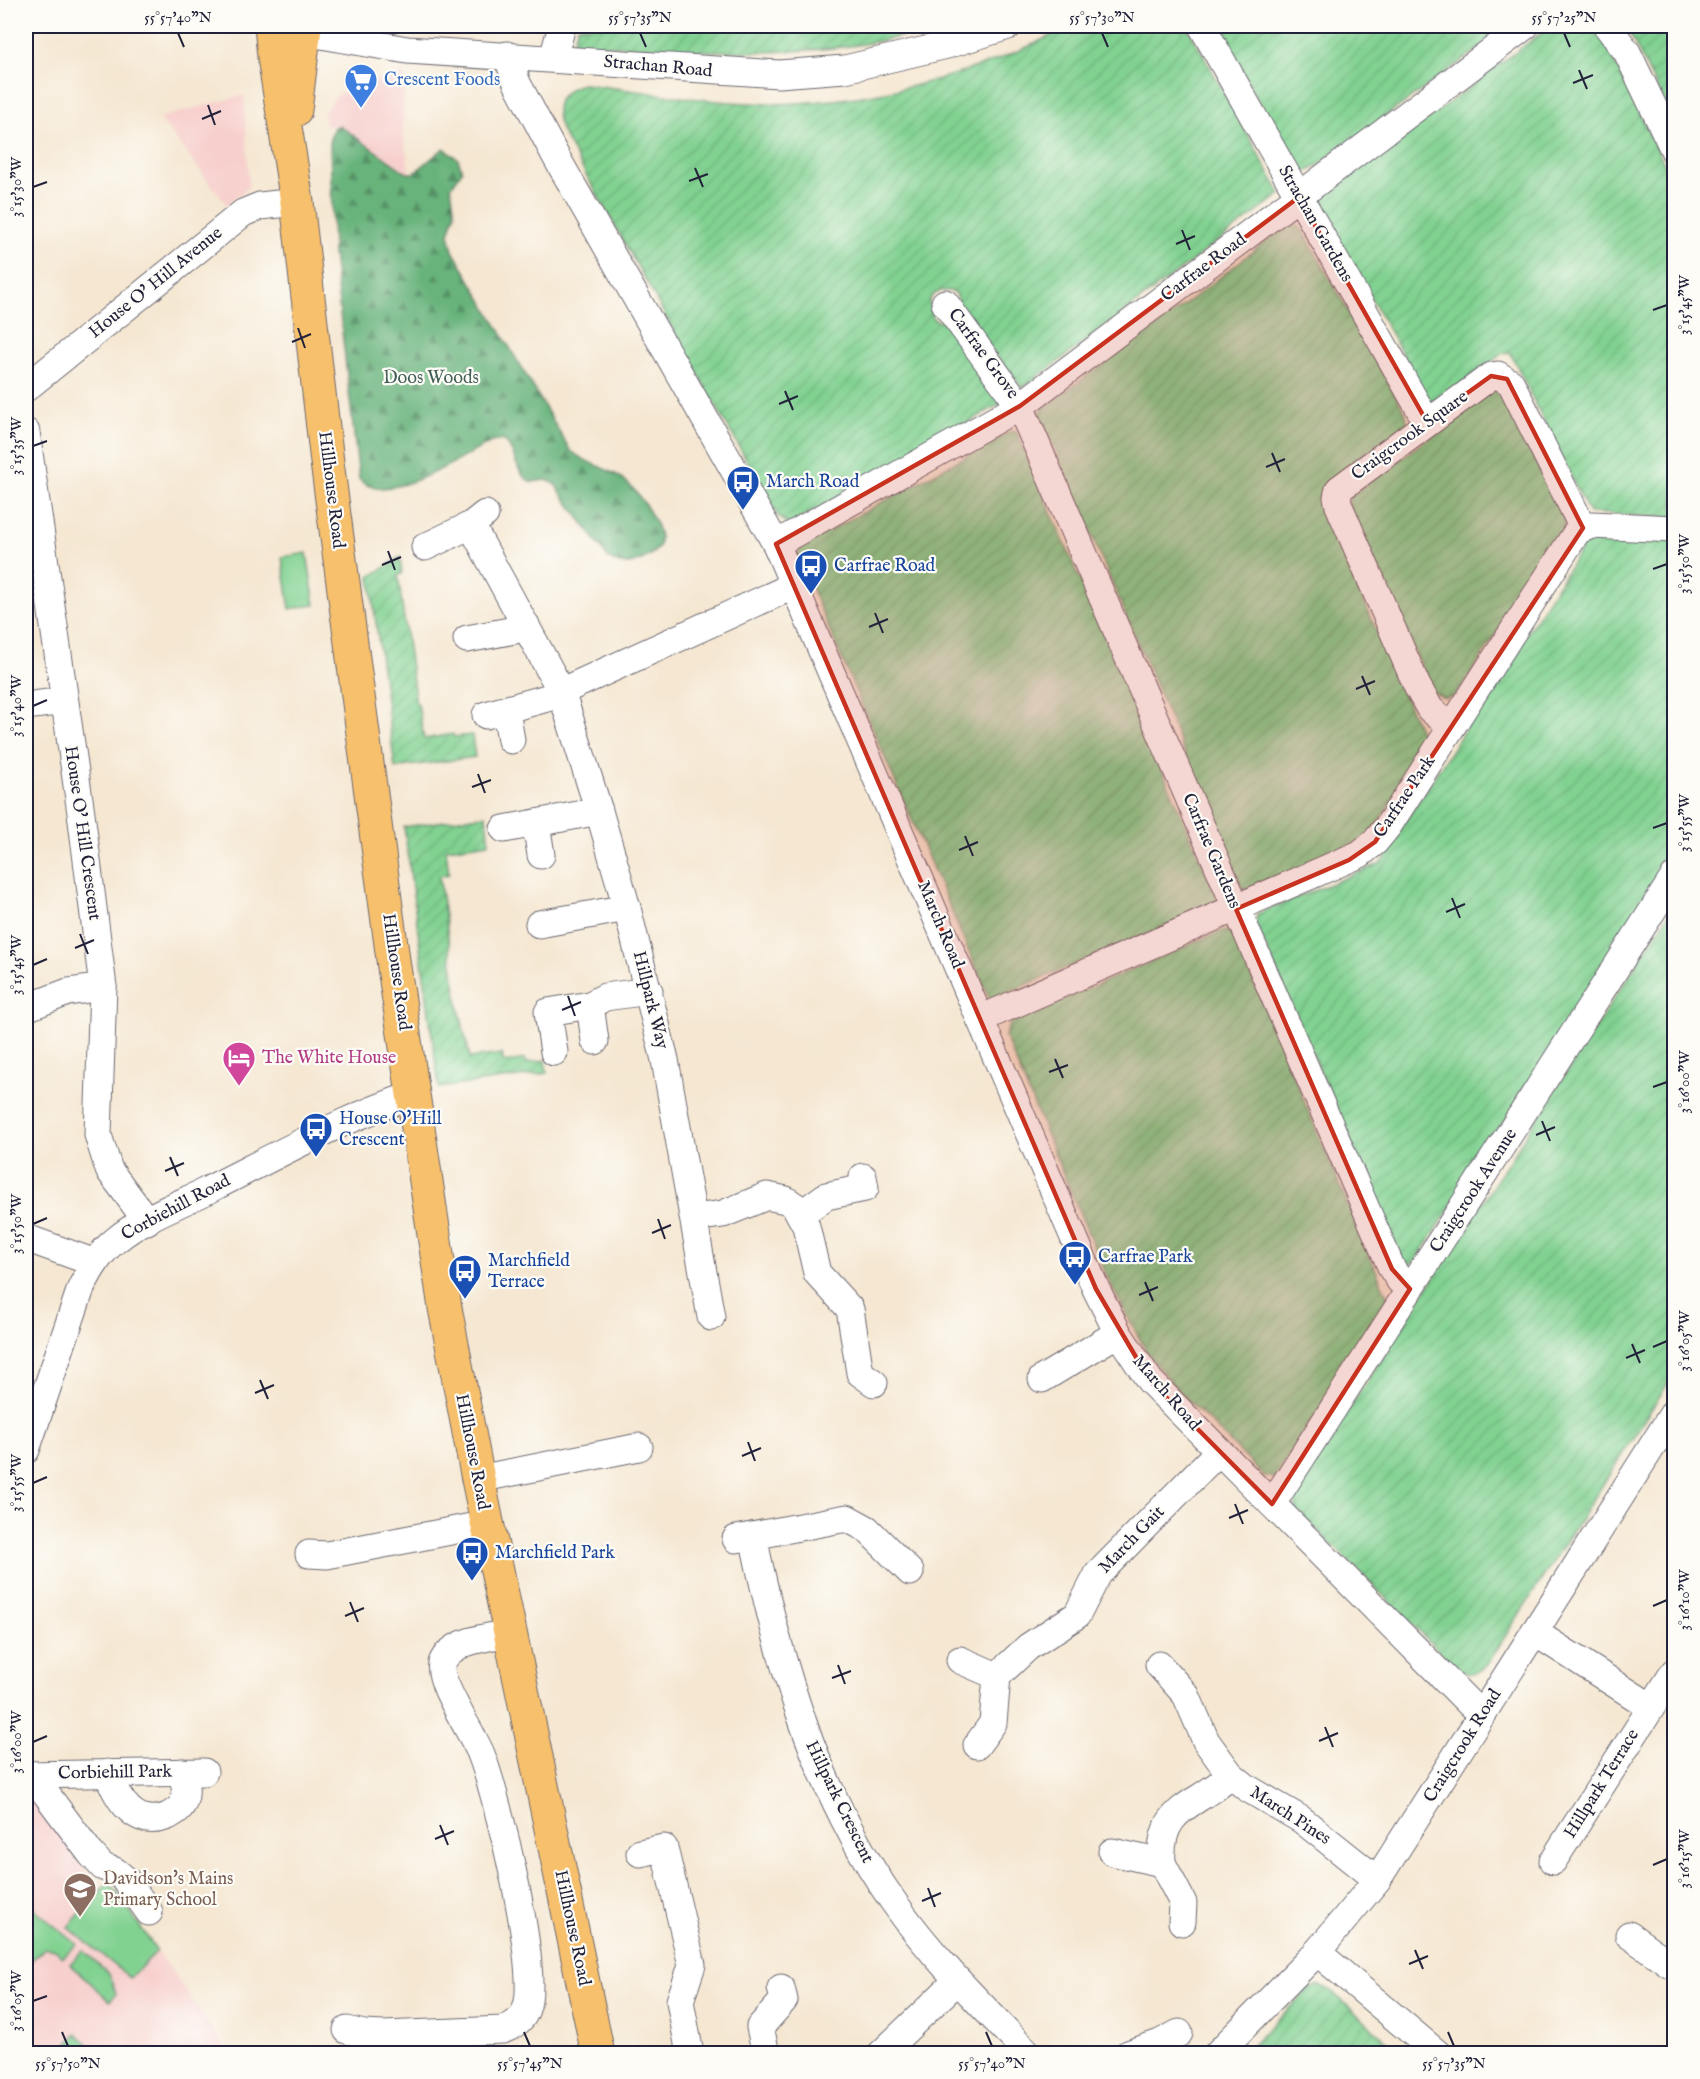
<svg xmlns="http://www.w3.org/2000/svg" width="1700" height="2079" font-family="'IM FELL English',serif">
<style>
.built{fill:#f7d0ce}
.grass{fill:#81d191;stroke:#527a66;stroke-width:1.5}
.forest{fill:url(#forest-firs);stroke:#456a5b;stroke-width:1.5}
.garden{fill:url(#garden-furrows);stroke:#527a66;stroke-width:1.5}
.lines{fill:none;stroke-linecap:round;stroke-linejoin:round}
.minor-casing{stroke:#6c6770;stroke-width:29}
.major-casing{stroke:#6c6770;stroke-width:35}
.minor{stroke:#fff;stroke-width:27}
.major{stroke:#f7c06c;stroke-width:33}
.marked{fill:#c8321e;fill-opacity:0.2;stroke:#c8321e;stroke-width:4.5;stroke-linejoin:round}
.ticks{fill:none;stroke:#22223b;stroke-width:2}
.labels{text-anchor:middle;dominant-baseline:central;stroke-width:4.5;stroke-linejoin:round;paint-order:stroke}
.street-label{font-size:18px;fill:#22223b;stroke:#fdfcf7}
.shop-label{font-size:18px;fill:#366cbe;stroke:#fdfcf7;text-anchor:start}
.park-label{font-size:18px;fill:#435f59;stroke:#fdfcf7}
.transit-label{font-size:18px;fill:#164399;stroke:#fdfcf7;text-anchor:start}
.hotel-label{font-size:18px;fill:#b23c85;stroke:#fdfcf7;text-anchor:start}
.education-label{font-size:18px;fill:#785e54;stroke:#fdfcf7;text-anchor:start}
.neatline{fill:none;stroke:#22223b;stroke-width:2}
.ticks-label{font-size:15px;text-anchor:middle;fill:#22223b}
</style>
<defs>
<pattern id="forest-firs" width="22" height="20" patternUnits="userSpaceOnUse" patternTransform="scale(1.5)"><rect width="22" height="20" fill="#68b37b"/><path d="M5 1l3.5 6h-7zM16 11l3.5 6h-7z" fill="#559166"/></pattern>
<pattern id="garden-furrows" width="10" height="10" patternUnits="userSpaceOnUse" patternTransform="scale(1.5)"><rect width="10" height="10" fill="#81d191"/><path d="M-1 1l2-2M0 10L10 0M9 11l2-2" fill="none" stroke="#6fb37e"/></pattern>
</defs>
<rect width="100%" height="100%" fill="#fdfcf7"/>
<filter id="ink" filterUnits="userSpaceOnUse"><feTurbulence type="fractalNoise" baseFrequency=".0167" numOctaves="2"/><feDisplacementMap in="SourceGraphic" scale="12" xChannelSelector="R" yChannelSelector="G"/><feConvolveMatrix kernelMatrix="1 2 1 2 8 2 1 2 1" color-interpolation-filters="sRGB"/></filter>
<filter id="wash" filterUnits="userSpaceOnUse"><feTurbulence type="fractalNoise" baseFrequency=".008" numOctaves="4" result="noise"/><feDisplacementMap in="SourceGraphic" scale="24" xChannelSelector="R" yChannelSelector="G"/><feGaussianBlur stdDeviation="1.35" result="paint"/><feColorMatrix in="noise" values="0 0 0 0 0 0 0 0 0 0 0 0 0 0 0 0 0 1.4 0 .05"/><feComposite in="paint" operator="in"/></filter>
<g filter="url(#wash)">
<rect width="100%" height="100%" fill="#f5e7d1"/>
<g class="built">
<path d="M404 72 403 134 410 174 393 164 342 126 325 125 324 112 338 94Z"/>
<path d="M244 95 249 186 227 205 159 118Z"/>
<path d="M26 1788 32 1794 100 1889 109 1881 229 2053H26Z"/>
</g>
<g class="grass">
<path d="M307 553 315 605 290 609 282 557Z"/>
<path d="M109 1881 157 1951 130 1978 68 1927Z"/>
<path d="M26 1903 77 1944 63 1957 55 1950 45 1948 26 1965Z"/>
<path d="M83 1950 109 1974 116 1994 110 2001 70 1964Z"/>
<path d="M77 2034 98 2053H58Z"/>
</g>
<path class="forest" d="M340 126 407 173H414L444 148 458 159 462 171 451 187 455 214 449 234 453 251 570 450C593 470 618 466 639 496 647 507 662 529 660 543 657 555 632 566 621 564 617 564 612 560 608 558L554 483 546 480 532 482C514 476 517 450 503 440L491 442C464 456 384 509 359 479L333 253 330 139 334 127Z"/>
<g class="garden">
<path d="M578 26H936C828 65 687 50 573 43Z"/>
<path d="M1069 26H1187L1281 194 1023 388 963 315 956 293C945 288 934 290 929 301L933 319 949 325 1000 395V404L789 525 778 516 562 132C552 108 556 91 583 84 653 92 727 107 798 103 890 98 988 71 1069 26Z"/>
<path d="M1216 26H1510L1314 168 1303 173 1297 170Z"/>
<path d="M1550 26H1587L1604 41 1674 184V518L1589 513 1510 352 1503 353 1440 401H1429L1319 206 1320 199 1326 193 1382 154Z"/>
<path d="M1626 26H1674V122Z"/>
<path d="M1294 224 1302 229 1406 414 1407 424 1404 428 1324 489 1323 507 1424 741V749L1369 837 1251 891 1243 890 1040 414 1044 407 1169 317 1287 225Z"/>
<path d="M1500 389 1564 519V528L1461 689 1453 697 1444 698 1433 692 1349 505 1350 497 1493 390Z"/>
<path d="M1012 431 1017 433 1218 900V904L990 1000 797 555 802 546Z"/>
<path d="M1606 538 1674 541V861L1416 1261 1405 1266 1256 924 1257 914 1379 864 1384 860 1400 830 1583 546 1598 539Z"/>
<path d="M400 557 402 574 398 575 400 590 416 704H418L424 739 453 734 454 737 472 735 475 757 395 768 370 577Z"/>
<path d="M486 815 489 843 446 849 449 874 439 876 458 1004 470 1058 502 1054 504 1063 525 1059 526 1063 545 1060 547 1073 439 1088 404 827Z"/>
<path d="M1674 906V1374L1486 1666C1475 1675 1467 1677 1456 1668L1296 1509 1294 1494Z"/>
<path d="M1228 930 1234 936 1389 1301 1275 1478 1264 1476 1177 1389 1149 1356 1109 1282 1005 1036 1011 1022 1221 931Z"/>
<path d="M1319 1985 1330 1990 1400 2053H1244L1308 1989Z"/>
</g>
</g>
<g filter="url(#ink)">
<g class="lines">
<g class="minor-casing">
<g id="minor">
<path d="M1202 26 1427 422"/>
<path d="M1607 26 1627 52 1674 150"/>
<path d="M304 32 407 50 779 74 845 69 947 45 1008 26"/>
<path d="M507 55 517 83 555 155 776 544 1096 1289 1118 1333 1150 1381 1470 1704 1483 1714"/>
<path d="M553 58 562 26"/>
<path d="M945 303 1020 406 1392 1269 1400 1281 1410 1289"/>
<path d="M26 388 243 213 260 206 297 202"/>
<path d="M26 432 81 813 103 987 98 1135 109 1170 147 1221"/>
<path d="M471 525 561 691 599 811 627 908 665 1060 711 1317"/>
<path d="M776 544 1020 406 1525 26"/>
<path d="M425 547 471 525 485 514"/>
<path d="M467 639 515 630 526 625"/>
<path d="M26 706 64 701"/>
<path d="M506 711 511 740"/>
<path d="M486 715 547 698 795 585"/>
<path d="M1451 727 1430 709 1417 686 1339 506 1337 497 1339 489 1491 376 1498 375 1511 383 1583 528"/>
<path d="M504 829 536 823"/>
<path d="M541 855 536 823 599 811"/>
<path d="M539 924 627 908"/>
<path d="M590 1005 595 1041"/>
<path d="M26 1008 68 992 103 987"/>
<path d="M980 1019 1360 854 1375 842 1388 826 1578 530 1592 525 1674 529"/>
<path d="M554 1052 548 1012 590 1005 605 997 649 991"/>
<path d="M801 1214 826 1196 865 1188 863 1177"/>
<path d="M694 1218 723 1214 767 1196 786 1200 795 1206 806 1226 817 1273 850 1309 860 1373 874 1383"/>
<path d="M26 1238 95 1263"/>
<path d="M1042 1379 1118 1333"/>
<path d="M26 1450 81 1288C90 1270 100 1252 116 1240 141 1219 175 1206 204 1192 272 1158 341 1119 413 1095"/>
<path d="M478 1479 639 1447"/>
<path d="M1272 1504 1674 877"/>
<path d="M753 1536C779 1664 817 1793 893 1901 932 1957 981 2005 1029 2054"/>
<path d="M736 1539 847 1518 867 1529 910 1572"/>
<path d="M309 1554 327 1555 487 1524"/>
<path d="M1534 1632 1651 1707"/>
<path d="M960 1660 997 1676 993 1723 977 1745"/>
<path d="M1159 1665 1186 1695 1206 1741 1230 1774 1247 1788 1302 1820 1377 1880"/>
<path d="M997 1676 1028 1647 1077 1615 1098 1574 1219 1451"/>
<path d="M108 1773C117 1799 136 1830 168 1816 175 1812 182 1808 184 1800 187 1792 184 1781 183 1772"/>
<path d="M26 1775 204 1772"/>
<path d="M32 1775 91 1854 103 1867 115 1871 126 1880 149 1912"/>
<path d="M1112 1852 1162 1863 1183 1903 1182 1922"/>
<path d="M640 1853 664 1848 692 1965 680 2001 690 2054"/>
<path d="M1553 1861 1674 1672"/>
<path d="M1162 1863C1158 1803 1200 1807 1230 1774"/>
<path d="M1629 1935 1670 1964 1674 1963"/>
<path d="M1317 1952 1438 2054"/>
<path d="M347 2030 364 2034 383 2035 503 2030C513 2026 523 2019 526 2009 541 1972 497 1795 481 1754 473 1734 436 1680 442 1663 451 1640 490 1637 511 1633"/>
<path d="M766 2054 760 2027 784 2000 781 1988"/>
<path d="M881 2054 957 1981"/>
<path d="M1128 2054 1160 2043 1179 2033"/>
<path d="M1217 2054 1317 1952 1377 1880 1674 1412"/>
</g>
</g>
<g class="major-casing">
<g id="major">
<path d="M271 26 274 57 297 202 327 462 394 967 445 1308 478 1479 598 2054"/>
<path d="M295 110 305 26"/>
</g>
</g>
<use href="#minor" class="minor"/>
<use href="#major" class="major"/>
</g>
</g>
<path class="marked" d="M1299 197 1427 422 1491 376 1507 379 1583 528 1375 842 1349 860 1236 909 1392 1269 1410 1289 1272 1504 1150 1381 1096 1289 776 544 1020 406Z"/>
<path class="ticks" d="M178 33 184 47M640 33 646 47M1102 33 1108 47M1564 33 1570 47M1579 70 1587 89M1573 83 1593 75M208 105 215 125M202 119 221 111M695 168 703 187M689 181 708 174M33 187 47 182M1182 230 1190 250M1176 244 1195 236M1653 310 1667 305M298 328 305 348M292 342 311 334M785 391 793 410M779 404 798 396M33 446 47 441M1272 453 1280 472M1266 467 1285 459M388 551 395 570M382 565 401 557M1653 569 1667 564M875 613 883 633M869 627 888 619M1362 676 1370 695M1356 689 1375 681M33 706 47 700M478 774 485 793M472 787 491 780M1653 828 1667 823M965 836 973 856M959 850 978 842M1452 898 1460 918M1446 912 1465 904M80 934 88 954M75 948 94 940M33 965 47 959M568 996 575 1016M562 1010 581 1002M1055 1059 1063 1078M1049 1072 1068 1065M1653 1087 1667 1082M1542 1121 1550 1141M1536 1135 1555 1127M170 1157 178 1176M165 1171 184 1163M658 1219 665 1239M33 1224 47 1218M652 1233 671 1225M1145 1282 1153 1301M1139 1295 1158 1287M1632 1344 1640 1363M1653 1347 1667 1341M1626 1358 1645 1350M260 1380 268 1399M255 1393 274 1385M748 1442 755 1461M742 1456 761 1448M33 1483 47 1477M1235 1504 1243 1524M1229 1518 1248 1510M350 1602 358 1622M1653 1606 1667 1600M345 1616 364 1608M838 1665 845 1684M832 1678 851 1671M1325 1727 1333 1747M1319 1741 1338 1733M33 1742 47 1736M440 1825 448 1845M435 1839 454 1831M1653 1865 1667 1859M928 1888 935 1907M922 1901 941 1893M1415 1950 1423 1969M1409 1964 1428 1956M33 2001 47 1996M62 2032 68 2046M524 2032 530 2046M986 2032 992 2046M1448 2032 1454 2046"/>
<defs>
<g id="supermarket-pin" transform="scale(1.725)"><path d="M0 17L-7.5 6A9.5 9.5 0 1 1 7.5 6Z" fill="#3f7fe0" stroke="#fdfcf7"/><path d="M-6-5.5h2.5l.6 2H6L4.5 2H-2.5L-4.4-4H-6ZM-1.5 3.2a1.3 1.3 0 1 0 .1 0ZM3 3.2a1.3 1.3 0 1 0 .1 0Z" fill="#fff"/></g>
<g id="bus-pin" transform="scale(1.725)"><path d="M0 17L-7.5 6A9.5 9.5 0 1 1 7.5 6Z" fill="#1a4fb4" stroke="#fdfcf7"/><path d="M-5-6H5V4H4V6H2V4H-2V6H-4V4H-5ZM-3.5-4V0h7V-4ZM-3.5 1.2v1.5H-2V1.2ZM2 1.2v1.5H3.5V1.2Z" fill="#fff"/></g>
<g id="hotel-pin" transform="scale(1.725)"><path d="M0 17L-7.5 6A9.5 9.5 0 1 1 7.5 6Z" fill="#d1479c" stroke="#fdfcf7"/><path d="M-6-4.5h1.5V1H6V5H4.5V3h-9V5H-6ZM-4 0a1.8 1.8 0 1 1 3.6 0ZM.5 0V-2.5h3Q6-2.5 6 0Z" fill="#fff"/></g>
<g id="school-pin" transform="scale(1.725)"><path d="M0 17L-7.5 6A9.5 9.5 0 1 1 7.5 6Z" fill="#8d6e63" stroke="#fdfcf7"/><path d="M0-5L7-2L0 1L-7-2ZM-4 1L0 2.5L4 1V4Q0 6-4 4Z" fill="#fff"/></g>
</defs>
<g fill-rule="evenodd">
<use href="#supermarket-pin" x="361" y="80"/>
<use href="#bus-pin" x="743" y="482"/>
<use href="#bus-pin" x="811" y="566"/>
<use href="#hotel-pin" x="239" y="1058"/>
<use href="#bus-pin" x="316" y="1129"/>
<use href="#bus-pin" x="1075" y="1257"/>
<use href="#bus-pin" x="465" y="1271"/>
<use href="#bus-pin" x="472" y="1553"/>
<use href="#school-pin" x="80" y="1889"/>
</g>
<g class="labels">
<g class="street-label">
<text transform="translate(658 67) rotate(5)">Strachan Road</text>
<text transform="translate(1315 224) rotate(60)">Strachan Gardens</text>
<text transform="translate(1204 268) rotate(-37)">Carfrae Road</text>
<text transform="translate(156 283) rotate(-39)">House O' Hill Avenue</text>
<text transform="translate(983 354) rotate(54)">Carfrae Grove</text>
<text transform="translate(1410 436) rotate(-36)">Craigcrook Square</text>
<text transform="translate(331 490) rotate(83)">Hillhouse Road</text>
<text transform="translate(1405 797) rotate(-56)">Carfrae Park</text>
<text transform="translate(82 833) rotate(82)">House O' Hill Crescent</text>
<text transform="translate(1211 851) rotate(67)">Carfrae Gardens</text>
<text transform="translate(940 925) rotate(67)">March Road</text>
<text transform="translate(396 972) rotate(82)">Hillhouse Road</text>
<text transform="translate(650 1000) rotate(76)">Hillpark Way</text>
<text transform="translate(1474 1191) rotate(-57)">Craigcrook Avenue</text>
<text transform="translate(176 1208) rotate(-28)">Corbiehill Road</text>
<text transform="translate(1166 1393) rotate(49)">March Road</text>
<text transform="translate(472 1452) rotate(79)">Hillhouse Road</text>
<text transform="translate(1132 1540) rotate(-46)">March Gait</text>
<text transform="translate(1463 1746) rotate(-58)">Craigcrook Road</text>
<text transform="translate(115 1773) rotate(-1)">Corbiehill Park</text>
<text transform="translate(1602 1784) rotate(-58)">Hillpark Terrace</text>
<text transform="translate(839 1802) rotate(64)">Hillpark Crescent</text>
<text transform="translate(1290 1816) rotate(33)">March Pines</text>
<text transform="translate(572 1928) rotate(78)">Hillhouse Road</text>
</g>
<g class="shop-label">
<text x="384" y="80">Crescent Foods</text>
</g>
<g class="park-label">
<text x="431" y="378">Doos Woods</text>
</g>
<g class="transit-label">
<text x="766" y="482">March Road</text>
<text x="834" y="566">Carfrae Road</text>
<text x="339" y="1119">House O'Hill<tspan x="339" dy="21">Crescent</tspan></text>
<text x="1098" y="1257">Carfrae Park</text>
<text x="488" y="1261">Marchfield<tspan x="488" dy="21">Terrace</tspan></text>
<text x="495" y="1553">Marchfield Park</text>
</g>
<g class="hotel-label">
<text x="262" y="1058">The White House</text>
</g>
<g class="education-label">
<text x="103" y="1879">Davidson's Mains<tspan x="103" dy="21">Primary School</tspan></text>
</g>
</g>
<rect width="1700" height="2079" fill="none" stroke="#fdfcf7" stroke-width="66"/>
<rect x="33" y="33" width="1634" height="2013" class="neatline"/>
<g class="ticks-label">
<text x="178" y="22">55°57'40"N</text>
<text x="640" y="22">55°57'35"N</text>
<text x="1102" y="22">55°57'30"N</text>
<text x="1564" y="22">55°57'25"N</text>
<text transform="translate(16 187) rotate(-90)" y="5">3°15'30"W</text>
<text transform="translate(1684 305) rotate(-90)" y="5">3°15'45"W</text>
<text transform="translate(16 446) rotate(-90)" y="5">3°15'35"W</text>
<text transform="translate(1684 564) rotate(-90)" y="5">3°15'50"W</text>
<text transform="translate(16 706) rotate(-90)" y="5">3°15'40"W</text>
<text transform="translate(1684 823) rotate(-90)" y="5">3°15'55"W</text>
<text transform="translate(16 965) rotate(-90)" y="5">3°15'45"W</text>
<text transform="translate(1684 1082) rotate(-90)" y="5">3°16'00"W</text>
<text transform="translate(16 1224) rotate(-90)" y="5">3°15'50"W</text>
<text transform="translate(1684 1341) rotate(-90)" y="5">3°16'05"W</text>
<text transform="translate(16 1483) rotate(-90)" y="5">3°15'55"W</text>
<text transform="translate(1684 1600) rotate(-90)" y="5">3°16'10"W</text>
<text transform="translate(16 1742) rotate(-90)" y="5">3°16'00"W</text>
<text transform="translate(1684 1859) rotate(-90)" y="5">3°16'15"W</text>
<text transform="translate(16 2001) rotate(-90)" y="5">3°16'05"W</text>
<text x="68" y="2068">55°57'50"N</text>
<text x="530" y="2068">55°57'45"N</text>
<text x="992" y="2068">55°57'40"N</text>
<text x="1454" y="2068">55°57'35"N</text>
</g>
</svg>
